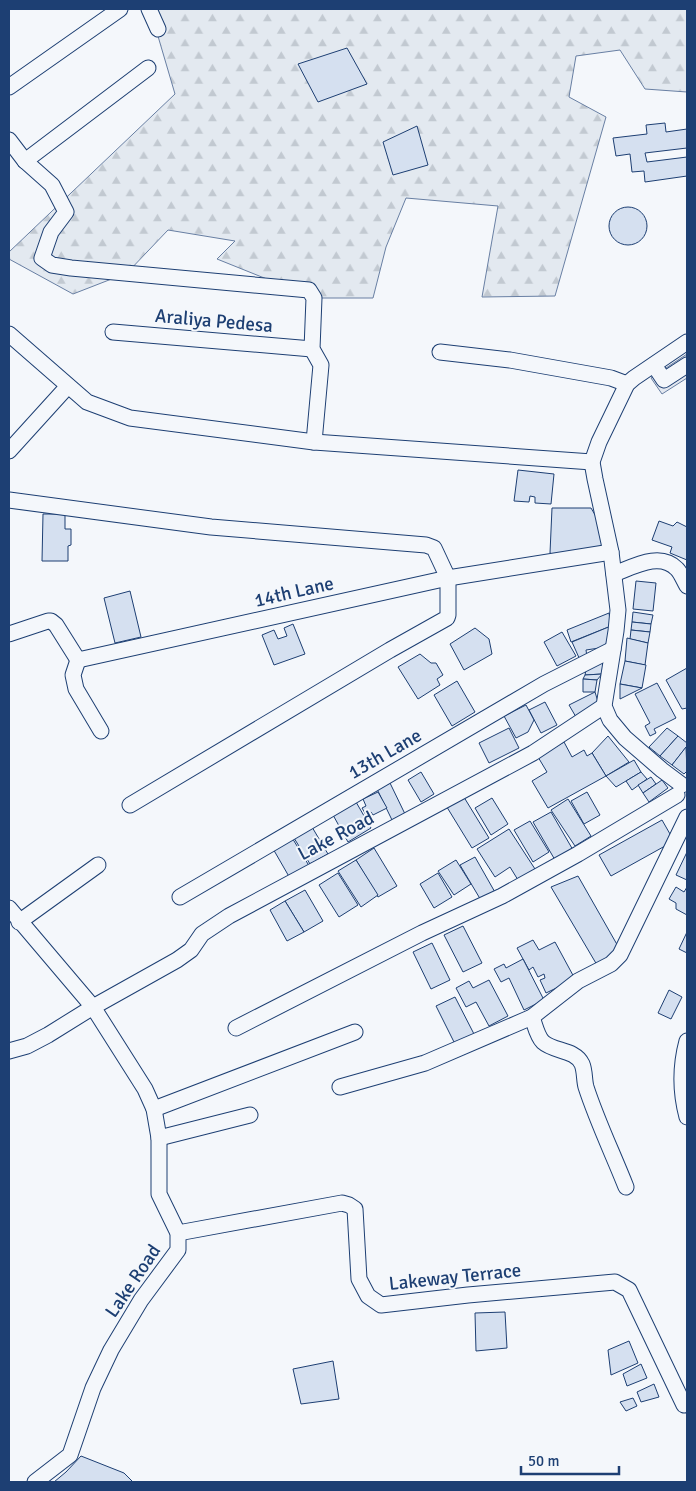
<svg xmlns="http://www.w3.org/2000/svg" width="696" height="1491" font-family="Signika,sans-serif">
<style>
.forest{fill:url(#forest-firs);stroke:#687fa3}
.parking{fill:#e3e8f0;stroke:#687fa3}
.building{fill:#d5e0f0;stroke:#1d3f73}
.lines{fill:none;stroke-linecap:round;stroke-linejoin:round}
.minor-casing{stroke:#1d3f73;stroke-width:17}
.minor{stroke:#f4f7fb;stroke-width:15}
.labels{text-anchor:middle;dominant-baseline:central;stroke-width:4;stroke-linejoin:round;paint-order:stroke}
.street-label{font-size:19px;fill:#1d3f73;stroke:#f4f7fb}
</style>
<defs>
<pattern id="forest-firs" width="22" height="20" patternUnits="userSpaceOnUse" patternTransform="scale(1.25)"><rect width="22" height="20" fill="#e3e9f0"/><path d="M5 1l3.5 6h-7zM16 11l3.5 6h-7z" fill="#c2c9d1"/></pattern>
</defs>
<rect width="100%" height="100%" fill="#f4f7fb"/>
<path class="forest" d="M150 9H687V92L645 89 620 50 576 56 569 97 606 117 555 296 482 297 498 206 406 198 386 247 373 298H314L217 259 235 241 168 230 127 273 73 294 9 259V252L175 94Z"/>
<path class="parking" d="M687 354V378L662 394 651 378Z"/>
<g class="building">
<path d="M347 48 367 84 318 102 298 64Z"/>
<path d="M665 123 666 132 687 129V148L645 153 647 162 687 157V176L645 182 644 171 632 172 630 154 616 156 613 138 647 134 646 125Z"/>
<path d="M417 126 428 165 393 175 383 142Z"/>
<circle cx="628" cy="226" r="19"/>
<path d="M518 470 554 474 551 504 535 503V497L530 496 529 502 514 501Z"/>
<path d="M552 508H591L601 525 602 554 567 561 550 553Z"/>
<path d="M43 514H65V529H71V545L68 546V561H42Z"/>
<path d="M659 521 673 526 677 522 687 527V560L670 553 672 547 652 540Z"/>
<path d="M636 581 656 583 653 611 633 609Z"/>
<path d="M130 591 141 637 115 643 104 598Z"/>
<path d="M633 612 653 615 651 624 632 622Z"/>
<path d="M609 613 611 626 571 642 567 630Z"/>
<path d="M632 622 651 624 650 632 631 630Z"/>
<path d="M293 624 305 654 274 665 262 635 274 630 278 639 287 636 284 628Z"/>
<path d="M611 626 606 647 586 650 587 657 580 660 572 642Z"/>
<path d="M475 628 489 639 492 654 464 670 450 644Z"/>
<path d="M631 630 650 632 648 643 630 639Z"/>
<path d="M562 632 576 656 557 666 544 642Z"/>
<path d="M627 638 648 643 645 665 625 661Z"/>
<path d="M420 654 431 663H436L443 675 437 679 440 685 418 699 398 667Z"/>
<path d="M625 661 646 665 642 688 620 684Z"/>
<path d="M603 662 602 674 585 675 586 670Z"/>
<path d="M687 668V708L682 709 666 680Z"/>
<path d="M602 674 597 680 583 679 585 675Z"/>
<path d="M583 679 597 680 595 692H583Z"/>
<path d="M457 681 475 712 452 726 434 695Z"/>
<path d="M657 683 676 718 654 729 656 733 650 736 645 726 650 723 635 694Z"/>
<path d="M620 684 642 688 620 699Z"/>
<path d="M595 692 599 705 576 717 569 705Z"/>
<path d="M545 702 557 725 541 733 529 710Z"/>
<path d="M526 705 534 720 528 732 516 738 504 716Z"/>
<path d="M509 728 519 748 489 763 479 743Z"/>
<path d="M667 728 678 736 660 756 649 747Z"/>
<path d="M608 736 629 762 606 776 592 753Z"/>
<path d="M678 736 687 743V746L672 765 660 756Z"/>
<path d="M564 742 572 757 584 750 587 756 592 753 606 776 548 808 532 781 547 772 538 757Z"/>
<path d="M686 747 687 771 684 774 672 765Z"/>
<path d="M634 760 641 772 616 787 606 776Z"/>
<path d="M421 772 434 794 421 802 408 780Z"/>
<path d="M641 772 647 779 632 790 626 781Z"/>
<path d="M651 777 656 784 643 793 638 785Z"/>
<path d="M662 780 668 788 649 802 643 793Z"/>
<path d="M390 783 405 814 392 820 377 789Z"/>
<path d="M378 792 387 808 373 815 371 812 366 815 362 808 366 806 363 799Z"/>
<path d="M587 792 600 815 584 824 571 801Z"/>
<path d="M462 794 489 838 472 848 445 804Z"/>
<path d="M492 798 508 824 491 835 475 808Z"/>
<path d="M568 799 591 836 575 846 551 810Z"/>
<path d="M356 802 371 828 348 842 333 815Z"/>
<path d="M551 812 573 850 555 860 533 822Z"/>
<path d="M662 820 674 841 611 876 599 855Z"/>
<path d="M530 821 549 852 533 862 514 830Z"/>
<path d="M312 827 328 854 310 864 294 838Z"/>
<path d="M509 829 535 869 518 880 510 867 495 877 477 849Z"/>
<path d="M291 836 311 869 291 880 272 847Z"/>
<path d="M374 848 397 886 378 897 356 860Z"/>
<path d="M687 852V880L676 875Z"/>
<path d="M475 857 496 894 482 902 460 865Z"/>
<path d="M356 860 378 895 361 907 338 871Z"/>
<path d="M456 860 471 884 454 895 438 871Z"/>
<path d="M338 873 358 905 339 917 319 885Z"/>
<path d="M438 873 452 897 434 908 420 884Z"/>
<path d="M578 876 619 948 597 965 551 887Z"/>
<path d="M676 887 684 892 687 887V915L676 909V903L669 899Z"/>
<path d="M305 890 323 921 304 932 285 901Z"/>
<path d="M285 901 304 932 287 941 270 910Z"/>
<path d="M463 926 482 963 463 972 444 935Z"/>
<path d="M687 932V953L679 949Z"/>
<path d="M533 940 539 950 555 942 575 979 546 993 540 980 545 978 544 974 538 977 533 967 529 970 517 948Z"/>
<path d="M432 943 450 980 431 989 413 952Z"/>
<path d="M523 959 544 1000 524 1010 509 978 501 982 494 969 504 964 506 968Z"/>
<path d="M489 980 508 1016 489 1026 476 1002 466 1007 456 988 469 981 473 988Z"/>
<path d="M669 990 682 997 671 1019 658 1013Z"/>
<path d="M455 997 474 1034 455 1044 436 1006Z"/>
<path d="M505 1312 507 1348 476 1351 475 1313Z"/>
<path d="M629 1341 638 1363 611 1375 608 1350Z"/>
<path d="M333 1361 339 1399 301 1404 293 1369Z"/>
<path d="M641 1364 647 1378 627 1386 623 1374Z"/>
<path d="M654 1384 659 1397 641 1402 637 1392Z"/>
<path d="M633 1398 637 1406 626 1411 620 1402Z"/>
<path d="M81 1456 124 1473 133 1482H54L66 1472Z"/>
</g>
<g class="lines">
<g class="minor-casing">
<g id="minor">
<path d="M149 9 158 29"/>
<path d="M9 87 120 9"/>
<path d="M9 140 25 161 52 185 66 212 51 232 42 258 52 265 71 268 309 290 314 298 312 349 321 365 314 442"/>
<path d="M25 161 148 68"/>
<path d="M113 332 312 349"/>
<path d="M9 334 87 402 130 418 314 442 592 462"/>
<path d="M440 352 510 360 611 378 627 384"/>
<path d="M654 365 664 380 687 365"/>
<path d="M9 451 68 386"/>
<path d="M9 500 211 527 426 545 434 548 448 578V615L447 618 390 650 130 805"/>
<path d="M614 574C633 567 660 551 677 569 681 573 684 581 687 586"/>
<path d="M9 634 48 621H51L56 625 78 660 448 578 611 552"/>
<path d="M78 660 73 675 76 689 101 731"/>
<path d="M682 785 662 770 625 738 610 720 604 706 616 631 618 610 611 552 595 479 592 462 599 442 627 384 634 378 687 342"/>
<path d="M180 897 544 684 613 649"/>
<path d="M9 908 93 1007 145 1089 154 1109 159 1138V1194L178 1233V1250L141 1300 111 1350 93 1388 70 1455 35 1482"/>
<path d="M19 922 98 865"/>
<path d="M532 1017C535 1025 537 1036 543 1042 554 1052 575 1049 582 1064 585 1071 584 1080 586 1087 597 1121 613 1154 626 1187"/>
<path d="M236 1028 422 933 502 896 578 854 677 795"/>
<path d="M687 1041C680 1067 680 1091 687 1117"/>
<path d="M9 1051 27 1046 48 1035 93 1007 177 960 191 950 202 934 229 916 533 753 604 706"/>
<path d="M340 1087 425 1063 532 1017 578 981 611 964 620 955 687 817"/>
<path d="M154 1109 355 1032"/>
<path d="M159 1138 250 1115"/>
<path d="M178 1233 342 1203 349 1205 355 1209 359 1279 368 1296 381 1305 468 1295 615 1282 629 1290 684 1405"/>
</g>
</g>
<use href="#minor" class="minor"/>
</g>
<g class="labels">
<g class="street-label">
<text transform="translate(214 321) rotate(5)">Araliya Pedesa</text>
<text transform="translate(294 592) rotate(-13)">14th Lane</text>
<text transform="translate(385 754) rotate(-30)">13th Lane</text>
<text transform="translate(336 836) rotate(-28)">Lake Road</text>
<text transform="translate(455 1277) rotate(-6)">Lakeway Terrace</text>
<text transform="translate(133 1281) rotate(-56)">Lake Road</text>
</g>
</g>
<rect width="696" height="1491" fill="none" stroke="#1d3f73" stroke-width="20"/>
<path d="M521 1466v8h98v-8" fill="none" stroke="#1d3f73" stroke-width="2.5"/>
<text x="528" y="1466" font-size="15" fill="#1d3f73" stroke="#f4f7fb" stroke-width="4" paint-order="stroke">50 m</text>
</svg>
